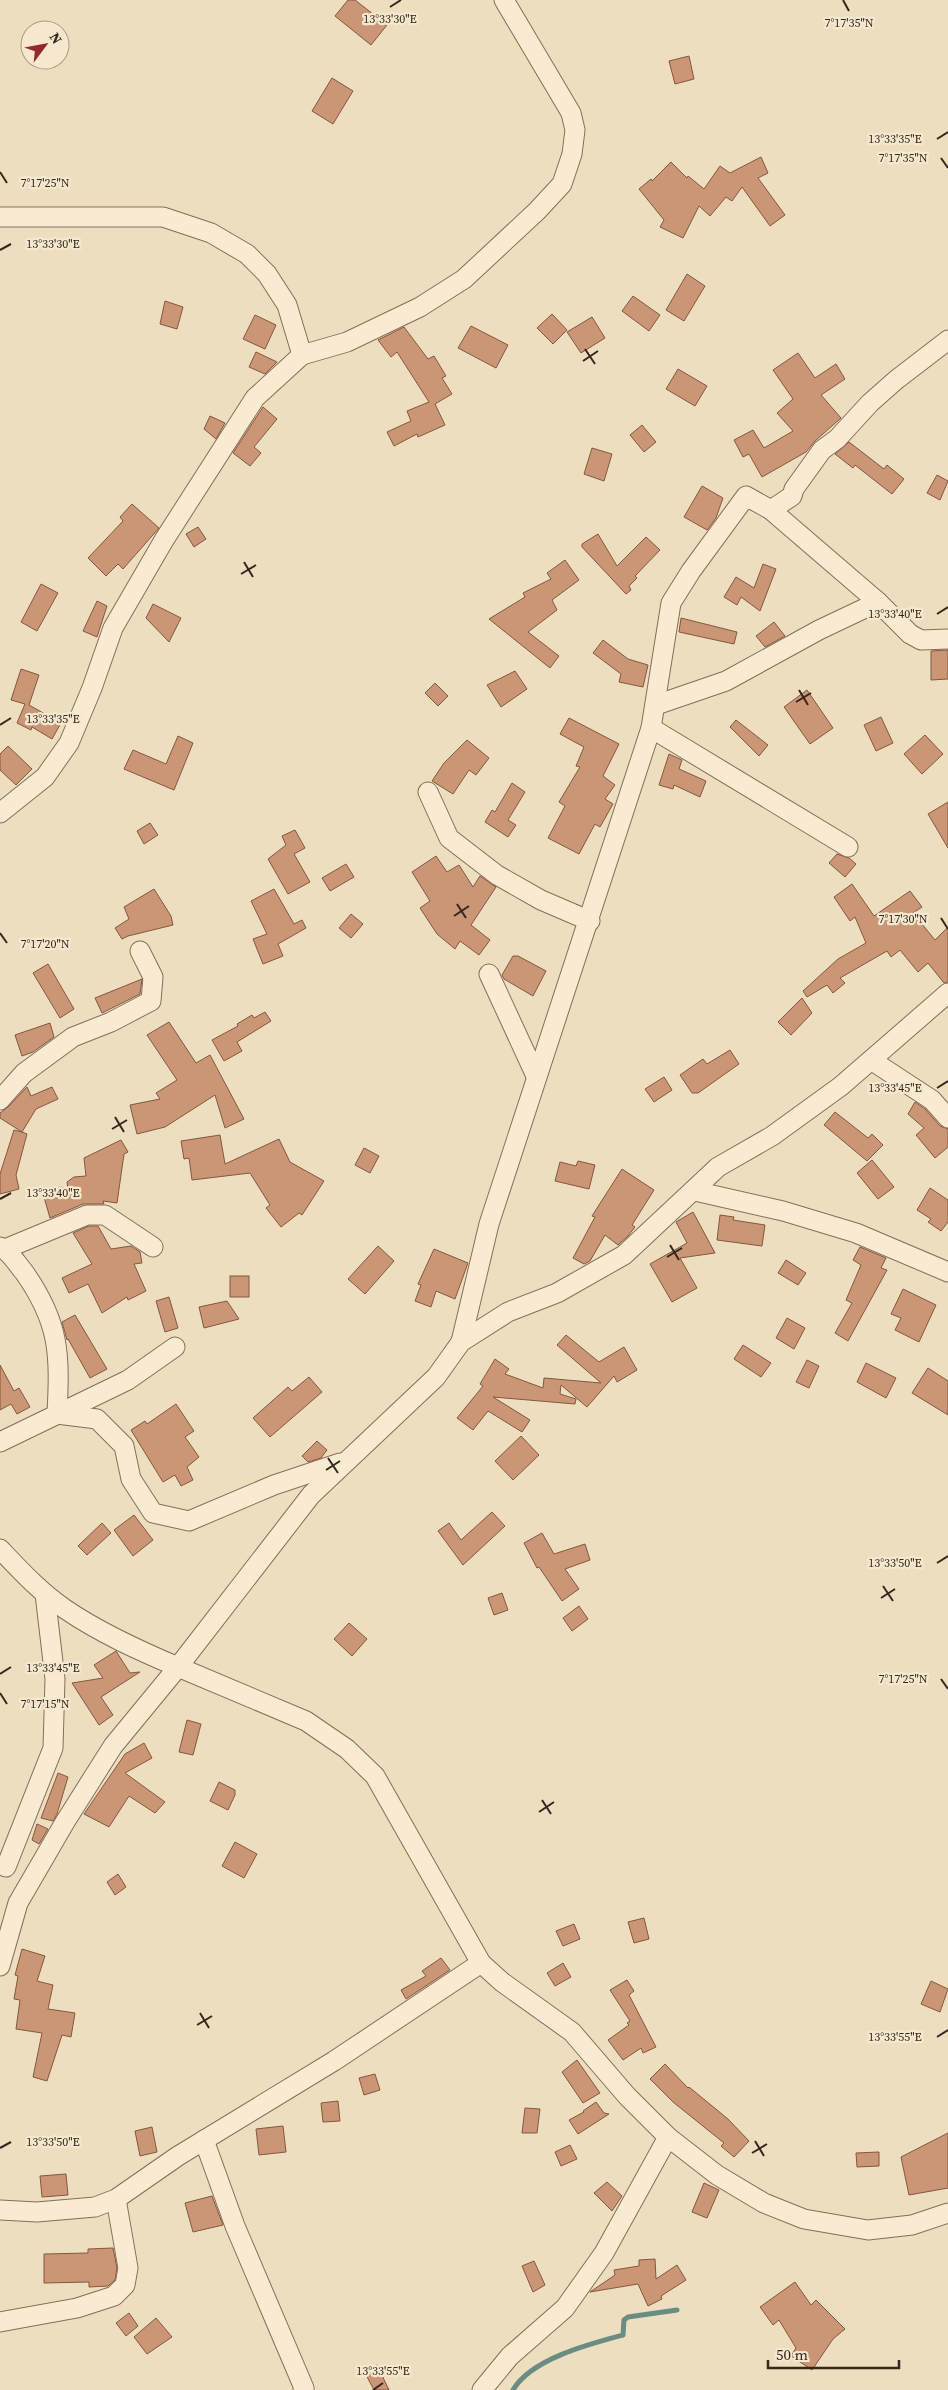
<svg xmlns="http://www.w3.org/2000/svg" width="948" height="2390" font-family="'Source Serif 4',serif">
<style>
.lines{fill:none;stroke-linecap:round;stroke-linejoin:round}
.stream{stroke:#6a8c82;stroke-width:5}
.building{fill:#cb9675;stroke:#84573e}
.minor-casing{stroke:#866e58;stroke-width:21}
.minor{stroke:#f8ebd2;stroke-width:19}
.ticks{fill:none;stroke:#35271c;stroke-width:2}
.ticks-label{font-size:12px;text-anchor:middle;fill:#35271c;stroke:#f5e8cf;stroke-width:4.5;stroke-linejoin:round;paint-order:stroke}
</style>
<rect width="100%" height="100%" fill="#eddebf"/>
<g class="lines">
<path class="stream" d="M513 2390C531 2359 589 2344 623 2335L624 2320 628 2317 677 2310"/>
</g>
<g class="building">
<path d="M348 0H355L387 25 371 45 335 16Z"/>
<path d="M689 56 694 79 675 84 669 61Z"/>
<path d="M332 78 353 91 333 124 312 111Z"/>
<path d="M761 157 768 173 758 178 785 215 770 226 742 187 732 201 726 197 710 216 699 206 683 238 660 227 664 220 639 189 651 179 652 181 671 162 687 178 688 176 704 189 720 166 730 173Z"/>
<path d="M687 274 705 286 684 321 666 310Z"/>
<path d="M633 296 660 315 649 331 622 311Z"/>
<path d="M165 301 183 307 177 329 160 324Z"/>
<path d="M552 314 567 330 553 344 537 328Z"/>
<path d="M255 315 276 325 265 349 243 339Z"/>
<path d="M592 317 605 338 581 353 567 332Z"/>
<path d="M471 326 508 345 496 368 458 348Z"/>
<path d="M404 327 428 359 434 356 446 376 442 378 452 394 435 404 445 425 418 437 417 434 394 446 387 432 411 421 407 411 429 402 397 352 391 357 378 340Z"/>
<path d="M256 352 277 362 265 374 249 367Z"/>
<path d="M798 353 815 378 836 364 845 379 821 395 841 418 815 441 806 452 762 477 749 454 743 457 734 440 753 430 764 448 793 431 777 413 793 399 773 370Z"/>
<path d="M678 369 707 386 695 406 666 389Z"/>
<path d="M263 407 277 419 254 447 261 453 250 466 233 453Z"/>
<path d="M210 416 225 423 216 439 204 429Z"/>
<path d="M642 425 656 442 644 452 630 435Z"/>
<path d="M849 442 884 469 887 465 904 479 892 494 855 465 853 468 835 454Z"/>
<path d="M592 448 612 454 604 481 584 474Z"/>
<path d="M937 475 948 481 940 500 927 493Z"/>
<path d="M702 486 723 498 716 518 707 530 684 517Z"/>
<path d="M132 504 159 528 123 569 118 564 106 576 88 558 123 521 120 517Z"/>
<path d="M198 527 206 539 194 547 186 534Z"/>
<path d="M598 534 617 566 646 537 660 550 635 576 637 578 629 586 631 590 626 594 582 547V544Z"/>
<path d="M565 560 579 580 552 600 557 610 528 632 559 656 550 668 489 619 525 597 523 593 551 579 547 573Z"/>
<path d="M763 564 776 569 760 611 741 597 737 605 724 597 736 577 754 588Z"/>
<path d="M41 584 58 593 37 631 21 622Z"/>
<path d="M97 601 107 606 97 637 83 631Z"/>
<path d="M153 604 181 618 169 642 146 618Z"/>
<path d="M681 618 737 632 734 644 679 632Z"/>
<path d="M774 622 785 636 765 647 756 636Z"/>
<path d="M603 640 628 659 648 665 643 687 619 682 621 674 593 653Z"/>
<path d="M948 650V679L931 680V651Z"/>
<path d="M21 669 39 675 29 705 61 723 52 739 32 727 31 730 17 723 25 704 11 700Z"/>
<path d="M515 671 527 689 501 707 487 685Z"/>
<path d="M435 683 448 696 438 706 425 693Z"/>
<path d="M807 690 833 728 810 744 784 707Z"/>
<path d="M881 717 893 743 876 751 864 725Z"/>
<path d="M569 718 619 744 603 776 615 785 605 799 613 804 600 827 595 824 579 854 548 838 565 806 559 802 580 767 576 766 584 747 560 734Z"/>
<path d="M736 720 768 745 759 756 730 727Z"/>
<path d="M925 735 943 754 922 774 904 754Z"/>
<path d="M178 736 193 743 174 790 124 769 133 750 166 764Z"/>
<path d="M467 740 489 758 476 775 469 770 453 794 432 781 444 763Z"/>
<path d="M8 746 32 769 16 785 0 770V754Z"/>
<path d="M669 754 682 760 679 769 706 781 700 797 674 785 673 789 659 785Z"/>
<path d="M512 783 525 792 508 820 516 825 508 837 485 822 492 810 495 812Z"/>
<path d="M948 802V848L928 814Z"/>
<path d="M150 823 158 835 144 844 137 831Z"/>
<path d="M295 830 305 848 294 854 310 882 288 894 268 859 286 845 282 836Z"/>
<path d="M837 854 849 858 856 864 845 877 829 863Z"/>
<path d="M436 856 447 872 459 865 473 887 480 876 496 887 471 925 490 940 479 955 460 941 455 949 437 934 420 908 430 901 412 872Z"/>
<path d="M346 864 354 877 330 891 322 878Z"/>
<path d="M852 884 874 916 910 891 922 907 913 913 935 940 948 927V982L944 983 928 963 918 972 900 950 891 957 887 951 840 978 845 983 833 993 827 985 807 997 803 991 838 959 866 943 855 917 850 921 834 897Z"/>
<path d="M154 889 171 916 173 925 128 936 122 939 115 928 129 919 124 907Z"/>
<path d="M274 889 294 924 302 920 306 928 278 944 283 956 263 964 253 939 267 934 251 901Z"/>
<path d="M351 914 363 924 351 938 339 928Z"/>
<path d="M513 956H518L546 971 533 996 504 979 502 975Z"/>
<path d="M48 964 74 1009 60 1018 33 973Z"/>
<path d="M142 979 140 994 102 1013 95 998Z"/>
<path d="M802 998 812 1013 791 1035 778 1022Z"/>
<path d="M265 1012 271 1021 237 1042 242 1051 224 1061 212 1040 238 1026 237 1024 252 1015 254 1018Z"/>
<path d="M169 1022 196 1063 210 1055 244 1119 225 1128 215 1095 165 1127 137 1134 130 1105 160 1099 156 1093 177 1080 147 1035Z"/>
<path d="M50 1023 54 1037 33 1052 22 1056 15 1035Z"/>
<path d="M730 1050 739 1064 698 1093H692L680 1075 703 1059 707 1064Z"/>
<path d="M664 1077 672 1090 654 1102 645 1089Z"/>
<path d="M27 1087 31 1096 52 1087 58 1099 36 1109 22 1132 27 1134 16 1175 19 1189 0 1194V1174L14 1130 22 1132 0 1118V1113L8 1107Z"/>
<path d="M915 1102 925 1109 940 1126 948 1129V1147L935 1158 916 1135 924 1128 908 1114Z"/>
<path d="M835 1112 868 1138 872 1134 883 1145 867 1161 824 1125Z"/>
<path d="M220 1135 225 1164 279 1139 290 1162 324 1181 302 1215 299 1213 281 1227 266 1208 270 1205 250 1173 192 1180 189 1158 184 1159 181 1141Z"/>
<path d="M121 1140 128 1152 124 1154 117 1203 103 1201 104 1204H83L50 1218 44 1197 60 1187 68 1189 67 1182 74 1177 86 1176 84 1158Z"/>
<path d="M364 1148 379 1156 370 1173 355 1165Z"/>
<path d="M872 1160 894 1187 878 1199 857 1173Z"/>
<path d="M578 1161 595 1165 589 1189 555 1181 560 1162 576 1166Z"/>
<path d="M622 1169 654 1190 632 1225 635 1227 628 1236 618 1245 605 1235 590 1261 584 1264 573 1258 595 1217 592 1216Z"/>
<path d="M930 1188 948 1200V1222L941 1231 928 1222 931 1219 917 1210Z"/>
<path d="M693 1212 715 1253 680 1258 697 1288 672 1302 650 1264 687 1243 676 1222Z"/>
<path d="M720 1215 734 1217 733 1220 765 1225 762 1246 717 1240Z"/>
<path d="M89 1226H98L111 1249 131 1246 140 1252 142 1263 134 1264 146 1291 128 1300 127 1297 102 1313 88 1284 69 1293 62 1278 92 1264 73 1233Z"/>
<path d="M378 1246 394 1261 365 1294 348 1279Z"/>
<path d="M860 1247 886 1258 881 1268 887 1270 848 1341 835 1333 852 1303 846 1300 861 1265 853 1260Z"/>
<path d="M434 1249 468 1263 455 1299 436 1291 431 1307 415 1301 421 1285 418 1284Z"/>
<path d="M786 1260 806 1273 798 1285 778 1273Z"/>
<rect x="230" y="1276" width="19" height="21"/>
<path d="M903 1289 936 1305 919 1342 895 1330 901 1318 891 1314Z"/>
<path d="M169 1297 178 1328 165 1332 156 1301Z"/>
<path d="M227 1301 239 1319 204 1328 199 1307Z"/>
<path d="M75 1315 107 1369 90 1378 68 1339 67 1340 62 1322Z"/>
<path d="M787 1318 805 1328 794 1349 776 1338Z"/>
<path d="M566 1335 599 1362 624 1347 637 1370 617 1382 614 1376 587 1407 561 1385 560 1394 576 1399 575 1404 493 1397 530 1420 522 1432 488 1411 473 1430 457 1418 483 1386 480 1384 495 1359 509 1369 505 1374 543 1388 544 1378 601 1383 557 1345Z"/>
<path d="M743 1345 771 1363 761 1377 734 1359Z"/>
<path d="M807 1360 819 1366 809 1388 796 1382Z"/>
<path d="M866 1363 896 1378 886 1398 857 1382Z"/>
<path d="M0 1365 14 1391 19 1388 30 1407 17 1414 11 1404 0 1410Z"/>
<path d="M928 1368 948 1381V1415L912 1393Z"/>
<path d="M309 1377 322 1392 270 1437 253 1418 288 1387 292 1391Z"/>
<path d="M176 1404 194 1431 185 1437 199 1457 187 1467 193 1480 181 1486 175 1475 163 1482 131 1430 145 1421 147 1424Z"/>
<path d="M521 1436 539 1455 513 1480 495 1461Z"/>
<path d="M317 1441 327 1450 321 1458 308 1462 302 1456Z"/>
<path d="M492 1512 505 1526 463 1565 438 1531 449 1523 461 1540Z"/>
<path d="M134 1515 153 1540 133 1556 114 1530Z"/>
<path d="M102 1523 111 1533 87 1555 78 1546Z"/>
<path d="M542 1533 554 1554 585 1544 590 1560 565 1569 579 1589 562 1601 539 1567 537 1568 524 1543Z"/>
<path d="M502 1593 508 1610 494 1615 488 1598Z"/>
<path d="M579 1606 588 1619 572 1631 563 1618Z"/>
<path d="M349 1623 367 1639 352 1656 334 1639Z"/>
<path d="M116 1651 130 1673 140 1672 101 1697 113 1715 99 1725 72 1683 103 1678 94 1665Z"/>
<path d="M187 1720 201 1724 193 1755 179 1752Z"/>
<path d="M144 1743 152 1758 125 1773 165 1802 155 1813 129 1796 109 1827 84 1814 125 1754Z"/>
<path d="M58 1773 68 1777 57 1814 53 1821 41 1818Z"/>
<path d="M219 1782 235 1790V1795L228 1810 210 1801Z"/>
<path d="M37 1824 48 1829 39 1844 32 1840Z"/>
<path d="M235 1842 257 1854 244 1878 222 1866Z"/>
<path d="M118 1874 126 1887 115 1895 107 1882Z"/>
<path d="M644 1918 649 1939 634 1943 628 1922Z"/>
<path d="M574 1924 580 1939 563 1946 556 1931Z"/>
<path d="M22 1949 45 1956 37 1981 53 1985 48 2009 75 2013 71 2037 62 2035 47 2081 33 2077 42 2033 16 2029 20 2000 14 1999 18 1976 15 1975Z"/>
<path d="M441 1958 450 1970 406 1999 401 1990 426 1976 422 1971Z"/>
<path d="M563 1963 571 1977 555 1986 547 1973Z"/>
<path d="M627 1980 634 1991 629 1995 656 2047 643 2053 641 2048 623 2060 608 2040 629 2025 627 2023 630 2021 610 1990Z"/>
<path d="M931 1981 948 1989 940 2012 921 2004Z"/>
<path d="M577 2060 600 2093 583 2103 562 2072Z"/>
<path d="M665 2064 688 2088 689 2087 728 2119 749 2141 734 2157 721 2146 724 2143 673 2102 650 2079Z"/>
<path d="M375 2074 380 2090 364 2095 359 2078Z"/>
<path d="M338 2101 340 2121 323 2122 321 2103Z"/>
<path d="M596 2102 604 2113 609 2114 578 2134 569 2120 584 2112 583 2111Z"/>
<path d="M525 2108 540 2109 537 2133H522Z"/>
<path d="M283 2126 286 2152 259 2155 256 2129Z"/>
<path d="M152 2127 157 2152 140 2156 135 2131Z"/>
<path d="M948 2133V2188L909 2195 901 2157Z"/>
<path d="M570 2145 577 2159 561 2166 555 2152Z"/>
<path d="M879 2152V2166L857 2167 856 2153Z"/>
<path d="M66 2174 68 2195 42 2197 40 2176Z"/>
<path d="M607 2182 622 2196 612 2211 594 2193Z"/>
<path d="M704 2183 719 2190 707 2218 692 2212Z"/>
<path d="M212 2196 223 2225 193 2232 185 2203Z"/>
<path d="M113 2248 117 2268 115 2280 108 2286 89 2287V2282L44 2283V2254L88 2253V2249Z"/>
<path d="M655 2259 656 2279 677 2265 686 2280 661 2296 662 2299 648 2306 638 2284 590 2292 615 2275 614 2270 639 2266V2260Z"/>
<path d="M534 2261 545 2285 533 2292 522 2266Z"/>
<path d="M795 2282 811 2305 816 2300 845 2329 833 2339 812 2370 791 2356 796 2348 779 2320 773 2325 760 2307Z"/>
<path d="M129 2313 138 2326 126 2336 116 2323Z"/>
<path d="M156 2318 172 2337 147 2354 134 2337Z"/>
<path d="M377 2365 389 2390H374L364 2371Z"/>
</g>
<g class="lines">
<g class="minor-casing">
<g id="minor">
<path d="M0 217H163L211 233 247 254 267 274 287 305 302 355 255 398 164 540 113 628 92 688 69 743 45 777 0 813"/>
<path d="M302 355 347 342 420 307 464 279 537 211 562 184 572 154 575 130 571 113 504 0"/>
<path d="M771 510 792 496 794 489 822 450 837 439 870 403 896 380 948 340"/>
<path d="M656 705 726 681 819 630 878 602"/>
<path d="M651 728 848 847"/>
<path d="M428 792 449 838 497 875 541 900 590 921"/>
<path d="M489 974 536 1076"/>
<path d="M871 1060 932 1100 948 1118"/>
<path d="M0 1100 24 1073 73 1037 111 1022 151 1001 153 977 140 951"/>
<path d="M695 1191 783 1211 856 1233 948 1272"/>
<path d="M0 1247C10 1251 17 1264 24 1272 60 1323 60 1354 57 1414"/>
<path d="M5 1249 87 1215H105L153 1247"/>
<path d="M461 1342 489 1224 651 728 671 603 691 571 746 496 771 510 878 602 910 634 921 640 948 639"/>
<path d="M57 1414 97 1419 124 1446 131 1479 153 1513 189 1521 274 1485 340 1463"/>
<path d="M0 1442 128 1380 175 1347"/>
<path d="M0 1549C20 1570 40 1592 65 1609 100 1633 140 1651 178 1667L311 1495 436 1377 461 1342 508 1312 557 1293 624 1255 718 1167 772 1136 841 1086 948 993"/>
<path d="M6 1867 53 1748 55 1679 45 1594"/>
<path d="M0 1966 18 1903 65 1822 113 1746 178 1667 306 1721 347 1749 375 1776 481 1963 502 1982 572 2032 627 2096 668 2137 717 2175 764 2203 804 2219 868 2230 912 2225 948 2213"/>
<path d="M204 2140 235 2226 304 2388 303 2390"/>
<path d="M0 2210 37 2212 95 2207 116 2199 178 2156 334 2061 481 1963"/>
<path d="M0 2322 77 2308 114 2296 125 2285 128 2268 116 2199"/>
<path d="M482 2390 510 2356 565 2308 604 2253 668 2137"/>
</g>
</g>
<use href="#minor" class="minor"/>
</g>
<path class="ticks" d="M843 0 849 11M390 7 401 0M937 139 948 132M941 158 948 168M0 172 7 183M0 250 11 244M585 349 595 364M583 361 598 351M244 562 253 577M241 574 256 565M937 614 948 607M799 690 808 705M796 702 811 693M0 725 11 718M457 904 466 918M454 916 469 906M941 918 948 929M0 933 7 943M937 1088 948 1081M115 1117 124 1132M112 1129 127 1120M0 1199 11 1193M670 1245 679 1260M667 1257 682 1248M328 1458 338 1473M326 1470 340 1461M937 1563 948 1556M883 1586 893 1601M881 1598 895 1589M0 1674 11 1667M941 1679 948 1689M0 1693 7 1704M542 1800 551 1814M539 1812 554 1802M200 2013 209 2028M197 2025 212 2016M937 2037 948 2030M755 2141 764 2156M0 2148 11 2142M752 2153 767 2144M373 2390 383 2383"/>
<g class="ticks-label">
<text x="390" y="23">13°33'30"E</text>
<text x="849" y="27">7°17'35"N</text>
<text x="895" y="143">13°33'35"E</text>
<text x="903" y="162">7°17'35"N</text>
<text x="45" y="187">7°17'25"N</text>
<text x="53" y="248">13°33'30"E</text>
<text x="895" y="618">13°33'40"E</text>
<text x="53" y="723">13°33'35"E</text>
<text x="903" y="923">7°17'30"N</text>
<text x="45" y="948">7°17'20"N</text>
<text x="895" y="1092">13°33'45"E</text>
<text x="53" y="1197">13°33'40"E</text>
<text x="895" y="1567">13°33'50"E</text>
<text x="53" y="1672">13°33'45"E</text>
<text x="903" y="1683">7°17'25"N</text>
<text x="45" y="1708">7°17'15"N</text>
<text x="895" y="2041">13°33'55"E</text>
<text x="53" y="2146">13°33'50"E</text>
<text x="383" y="2375">13°33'55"E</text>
</g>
<g transform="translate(45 45) rotate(58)"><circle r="24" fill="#f5e8cf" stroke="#a89b87"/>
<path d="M0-4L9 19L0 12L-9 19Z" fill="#94292e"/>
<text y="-8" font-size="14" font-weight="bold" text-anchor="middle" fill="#35271c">N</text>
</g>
<path d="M768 2360v8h131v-8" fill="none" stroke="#35271c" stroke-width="2.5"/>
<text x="776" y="2360" font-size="15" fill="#35271c" stroke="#f5e8cf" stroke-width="4" paint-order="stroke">50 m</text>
</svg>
